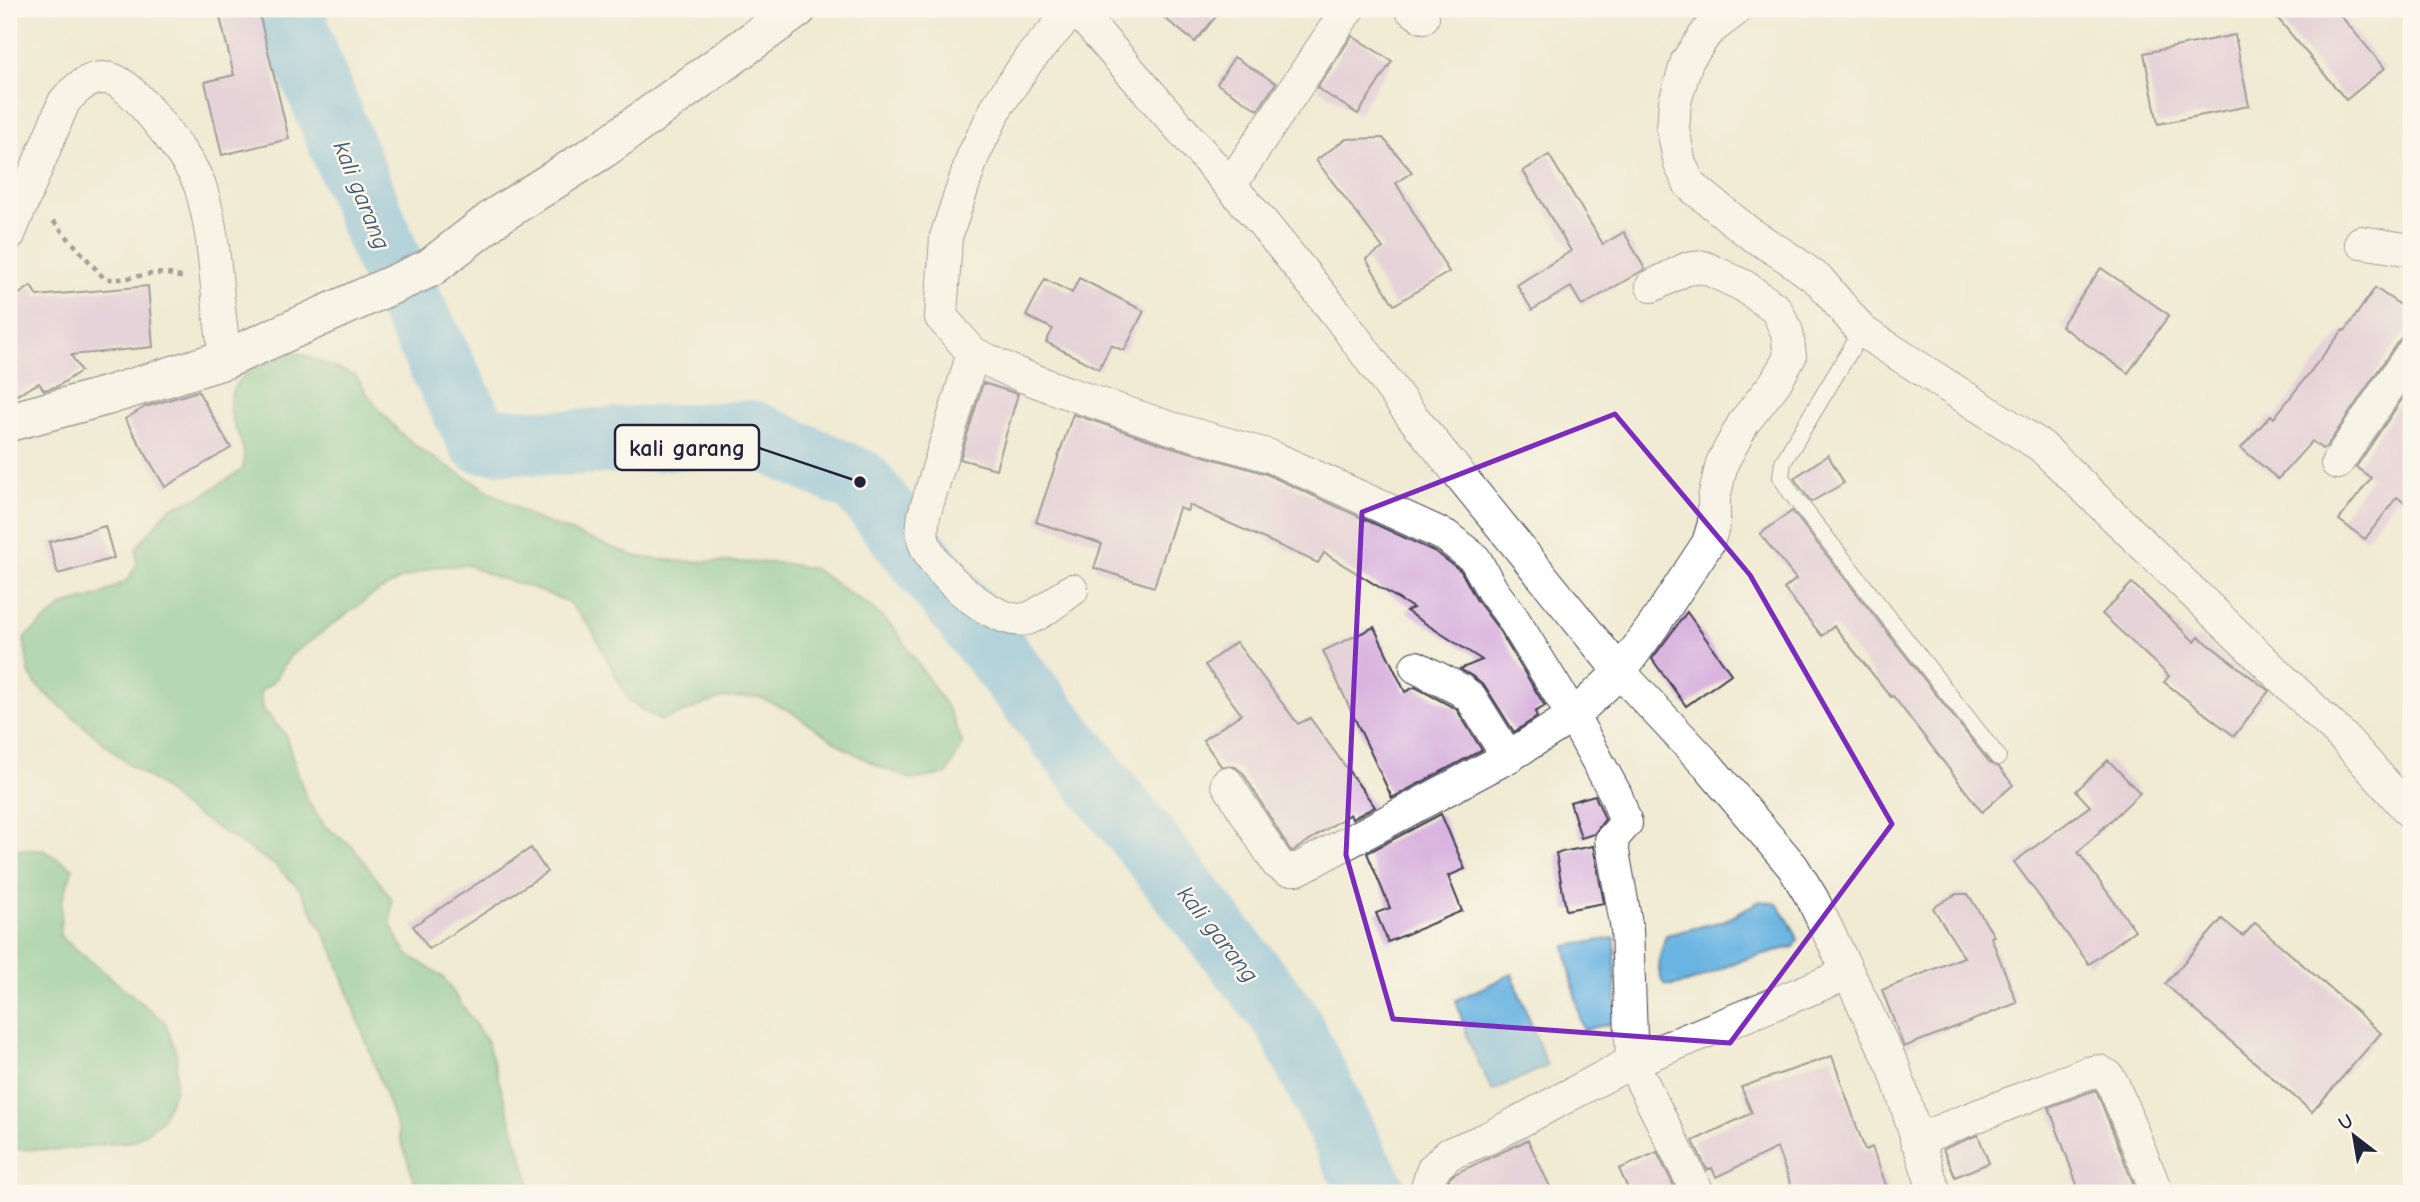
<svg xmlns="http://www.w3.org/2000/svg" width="2420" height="1202" font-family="'Comic Neue',sans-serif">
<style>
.forest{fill:#6ebf8a;stroke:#487062;stroke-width:2}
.water{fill:#69b4e2;stroke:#466b8e;stroke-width:2}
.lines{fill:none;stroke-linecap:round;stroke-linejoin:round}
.river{stroke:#69b4e2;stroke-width:66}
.building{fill:#d9b4df}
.lane-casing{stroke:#414052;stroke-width:18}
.street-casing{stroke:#414052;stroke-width:34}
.secondary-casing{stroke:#414052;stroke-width:41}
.path{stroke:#414052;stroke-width:4.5;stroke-dasharray:5 5;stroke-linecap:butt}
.lane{stroke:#fff;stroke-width:16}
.street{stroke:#fff;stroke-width:32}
.secondary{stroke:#fff;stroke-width:38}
.marked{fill:none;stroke:#7b2cbf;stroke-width:5;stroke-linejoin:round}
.labels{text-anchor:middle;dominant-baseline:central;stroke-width:5;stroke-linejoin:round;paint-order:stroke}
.water-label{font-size:24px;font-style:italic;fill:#3b5575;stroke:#fbf7ec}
.leader{fill:none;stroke:#22223b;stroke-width:2.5}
.callout-dot{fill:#22223b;stroke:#fbf7ec;stroke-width:2.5}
.callout{fill:#fbf7ec;stroke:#22223b;stroke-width:2.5}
.callout-label{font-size:24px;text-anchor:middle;font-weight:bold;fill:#22223b}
</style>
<rect width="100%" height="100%" fill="#fbf7ec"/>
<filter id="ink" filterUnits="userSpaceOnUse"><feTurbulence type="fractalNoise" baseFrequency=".0143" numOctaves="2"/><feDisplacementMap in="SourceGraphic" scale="14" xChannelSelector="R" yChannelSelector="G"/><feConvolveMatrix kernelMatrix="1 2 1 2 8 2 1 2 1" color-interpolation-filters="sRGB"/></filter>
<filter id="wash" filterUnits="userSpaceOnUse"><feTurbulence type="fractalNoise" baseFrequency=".00686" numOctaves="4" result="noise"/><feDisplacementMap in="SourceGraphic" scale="28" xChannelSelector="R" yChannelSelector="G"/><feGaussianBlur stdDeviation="1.57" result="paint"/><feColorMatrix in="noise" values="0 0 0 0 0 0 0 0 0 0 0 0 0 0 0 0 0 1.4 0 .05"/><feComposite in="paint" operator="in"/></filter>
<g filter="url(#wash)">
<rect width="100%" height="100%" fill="#f1ebd4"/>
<g class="forest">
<path d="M293 351 356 376 375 405 398 431 424 452 534 518 638 557 678 561 782 563 814 569 871 607 895 629 950 712 963 744 947 774 912 780 880 767 846 749 790 711 759 697 723 698 660 721 630 702 591 628 568 602 530 587 498 578 467 565 434 567 399 580 371 596 290 656 275 680 260 692 262 708 285 734 306 798 325 826 352 846 392 899 391 926 407 954 443 977 487 1042 533 1193H418L397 1127 333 950 300 889 276 866 183 807 158 784 129 765 38 687 29 673 24 638 64 605 98 596 128 580 137 564 136 548 170 508 201 496 243 469C246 449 242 445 235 427 215 376 258 368 293 351Z"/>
<path d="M9 849 43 850 73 868 62 901 60 936 165 1022 177 1055 175 1090 160 1122 134 1141 58 1150 9 1149Z"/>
</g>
<g class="water">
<path d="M1760 901 1777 904C1785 915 1794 927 1798 940L1794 947C1774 951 1754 956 1734 963 1712 972 1690 987 1665 985 1653 971 1662 950 1666 935L1723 921Z"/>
<path d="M1615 938 1616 1018 1609 1024 1584 1030 1581 1023 1565 946Z"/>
<path d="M1512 974 1547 1066 1492 1091 1469 1042 1456 1000Z"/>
</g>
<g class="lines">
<path class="river" d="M291 9 302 47 391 266 480 440 566 443 752 433 860 482 1287 1020 1357 1163 1375 1193"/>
</g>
<g id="blocks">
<g class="building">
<path d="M218 9H258L289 139 222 155 205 82 234 75Z"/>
<path d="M1153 9H1222L1195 42Z"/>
<path d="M2270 9H2335L2385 68 2346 100Z"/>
<path d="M2235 35 2249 106 2158 124 2144 53Z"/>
<path d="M1352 36 1392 61 1358 114 1317 88Z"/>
<path d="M1234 57 1276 83 1258 110 1217 84Z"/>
<path d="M1383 138 1412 172 1396 183 1449 272 1394 305 1366 259 1383 248 1316 160 1346 139Z"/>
<path d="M1549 155 1603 244 1624 232 1645 269 1582 306 1571 287 1532 310 1517 285 1571 251 1523 171Z"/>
<path d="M2101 268 2169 315 2128 373 2061 326Z"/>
<path d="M1079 278 1144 311 1124 351 1111 345 1099 369 1046 342 1053 329 1026 316 1045 279 1072 293Z"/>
<path d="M31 286 37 296 148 286 153 347 71 355 81 371 58 386 44 390 39 383 9 399V301Z"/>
<path d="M2375 288 2411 312V326L2396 344 2327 446 2322 449 2312 441 2278 479 2241 448 2271 415 2274 418 2343 330 2345 331Z"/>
<path d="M983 383 1018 394 996 469 960 459Z"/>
<path d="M2411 386V508L2397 497 2365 539 2339 520 2371 478 2356 467Z"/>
<path d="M198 391 231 448 165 487 125 419 145 407Z"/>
<path d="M1073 414 1165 445 1264 473 1436 552 1461 571 1476 599 1497 627 1545 706 1535 712 1537 717 1514 732 1486 688 1472 676 1460 669 1482 660 1406 611 1413 608 1324 553 1318 563 1189 505 1187 511 1179 508 1154 587 1094 568 1102 544 1036 522Z"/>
<path d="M1828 455 1844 483 1811 502 1794 478Z"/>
<path d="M1792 511 1990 763 1999 767 2013 785 1982 812 1893 696 1891 697 1834 626 1822 636 1784 589 1796 579 1760 534Z"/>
<path d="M105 526 114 558 58 574 49 542Z"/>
<path d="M2132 583 2195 642 2199 637 2269 691 2234 736 2164 682 2169 676 2102 614Z"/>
<path d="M1687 612 1731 674 1686 706 1652 659Z"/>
<path d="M1374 627 1405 692 1415 687 1451 706 1457 710 1482 750 1392 798 1323 651Z"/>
<path d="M1236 642 1298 724 1310 718 1375 807 1352 819 1350 814 1293 851 1290 850 1243 773 1235 767 1221 766 1203 740 1241 714 1205 665Z"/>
<path d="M2108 760 2140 793 2078 852 2135 930 2089 964 2014 862 2090 806 2076 791Z"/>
<path d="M1595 795 1605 819 1594 834 1581 838 1570 802Z"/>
<path d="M1441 814 1465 869 1448 876 1462 911 1388 942 1376 913 1390 908 1367 853Z"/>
<path d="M1593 846 1604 903 1566 910 1556 853Z"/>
<path d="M531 848 547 872 429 949 413 926Z"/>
<path d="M1956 894H1968L1994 936 1991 937 2017 1003 1904 1047 1882 990 1964 957 1933 908Z"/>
<path d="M2222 919 2243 936 2255 923 2381 1033 2312 1112 2165 984Z"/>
<path d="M1832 1056 1865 1150 1872 1147 1889 1193H1794L1777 1148 1716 1177 1712 1168 1707 1170 1693 1141 1752 1113 1741 1087Z"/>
<path d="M2095 1090 2097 1092 2137 1193H2080L2049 1107Z"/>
<path d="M1978 1135 1989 1163 1955 1177 1943 1149Z"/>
<path d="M1528 1140 1553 1193H1446L1449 1179 1454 1174Z"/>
<path d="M1657 1152 1674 1186 1658 1193H1630L1619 1169Z"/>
</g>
</g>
</g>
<g filter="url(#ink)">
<use href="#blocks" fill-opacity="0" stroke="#414052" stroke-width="2"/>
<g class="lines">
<g class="lane-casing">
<path id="lane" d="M1862 331 1783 462 1781 477 1791 493 1998 757"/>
</g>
<g class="street-casing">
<g id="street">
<path d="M1074 9 1030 58 998 105 973 156 946 237 941 317 973 353 1015 373 1065 392 1171 428 1270 456 1446 536 1475 559 1492 590 1512 617 1573 716 1616 795 1626 823 1611 840 1627 929 1632 1062 1698 1193"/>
<path d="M1076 9 1262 222 1337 314 1411 415 1620 672 1708 766 1793 867 1812 898 1894 1068 1935 1193"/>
<path d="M1411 9 1423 17"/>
<path d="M1737 9 1707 32 1687 61 1675 102 1673 129 1680 164 1690 185 1748 232 1790 259 1820 281 1862 331 2041 446 2345 739 2411 813"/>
<path d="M1231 184 1348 9"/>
<path d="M9 235 64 102C74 90 88 77 104 78 111 78 119 82 124 86 143 100 195 166 201 189 218 244 215 303 226 359"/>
<path d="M2361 242 2411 250"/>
<path d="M973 353 924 515C923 524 921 533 924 542 933 571 994 626 1026 619 1039 616 1060 598 1072 590"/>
<path d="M2337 463 2411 354"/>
<path d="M1416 667 1461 690 1471 698 1508 757"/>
<path d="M1227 783 1277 863 1286 869H1298L1508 757 1573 716 1620 672 1654 625 1708 543 1714 523V498L1722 463 1744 422 1775 383 1790 357 1787 332 1776 309 1744 286 1704 267 1686 269 1652 286"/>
<path d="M1916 1140 2087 1073 2099 1071 2108 1076 2113 1084 2157 1193"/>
<path d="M1428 1193 1427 1187 1433 1169 1449 1154 1488 1138 1632 1062 1847 974"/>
</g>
</g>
<g class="secondary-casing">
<path id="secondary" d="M9 422 106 396 226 359 430 268 497 216 603 149 797 9"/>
</g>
<path class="path" d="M53 221 104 278C125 283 145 271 166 274 172 274 176 277 182 277"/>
<use href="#lane" class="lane"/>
<use href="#street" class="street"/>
<use href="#secondary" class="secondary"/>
</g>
</g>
<path d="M0 0H2420V1202H0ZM1615 414 1750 575 1892 824 1730 1043 1393 1019 1346 855 1362 512Z" fill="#f1ebd4" fill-opacity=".55" fill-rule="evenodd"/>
<path class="marked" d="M1615 414 1750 575 1892 824 1730 1043 1393 1019 1346 855 1362 512Z"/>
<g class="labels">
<g class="water-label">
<text transform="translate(362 195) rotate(68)">kali garang</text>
<text transform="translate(1218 934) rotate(52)">kali garang</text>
</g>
</g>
<path class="leader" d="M860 482L759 448"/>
<circle class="callout-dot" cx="860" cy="482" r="7"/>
<rect class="callout" x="615" y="425" width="144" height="45" rx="7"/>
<g class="callout-label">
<text x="687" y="456">kali garang</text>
</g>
<rect width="2420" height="1202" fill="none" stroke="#fbf7ec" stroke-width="35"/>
<g transform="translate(2354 1136) rotate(329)" stroke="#fbf7ec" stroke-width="5" paint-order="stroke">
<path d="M0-5L12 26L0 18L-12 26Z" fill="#22223b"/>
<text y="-10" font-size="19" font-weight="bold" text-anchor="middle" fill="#22223b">U</text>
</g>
</svg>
